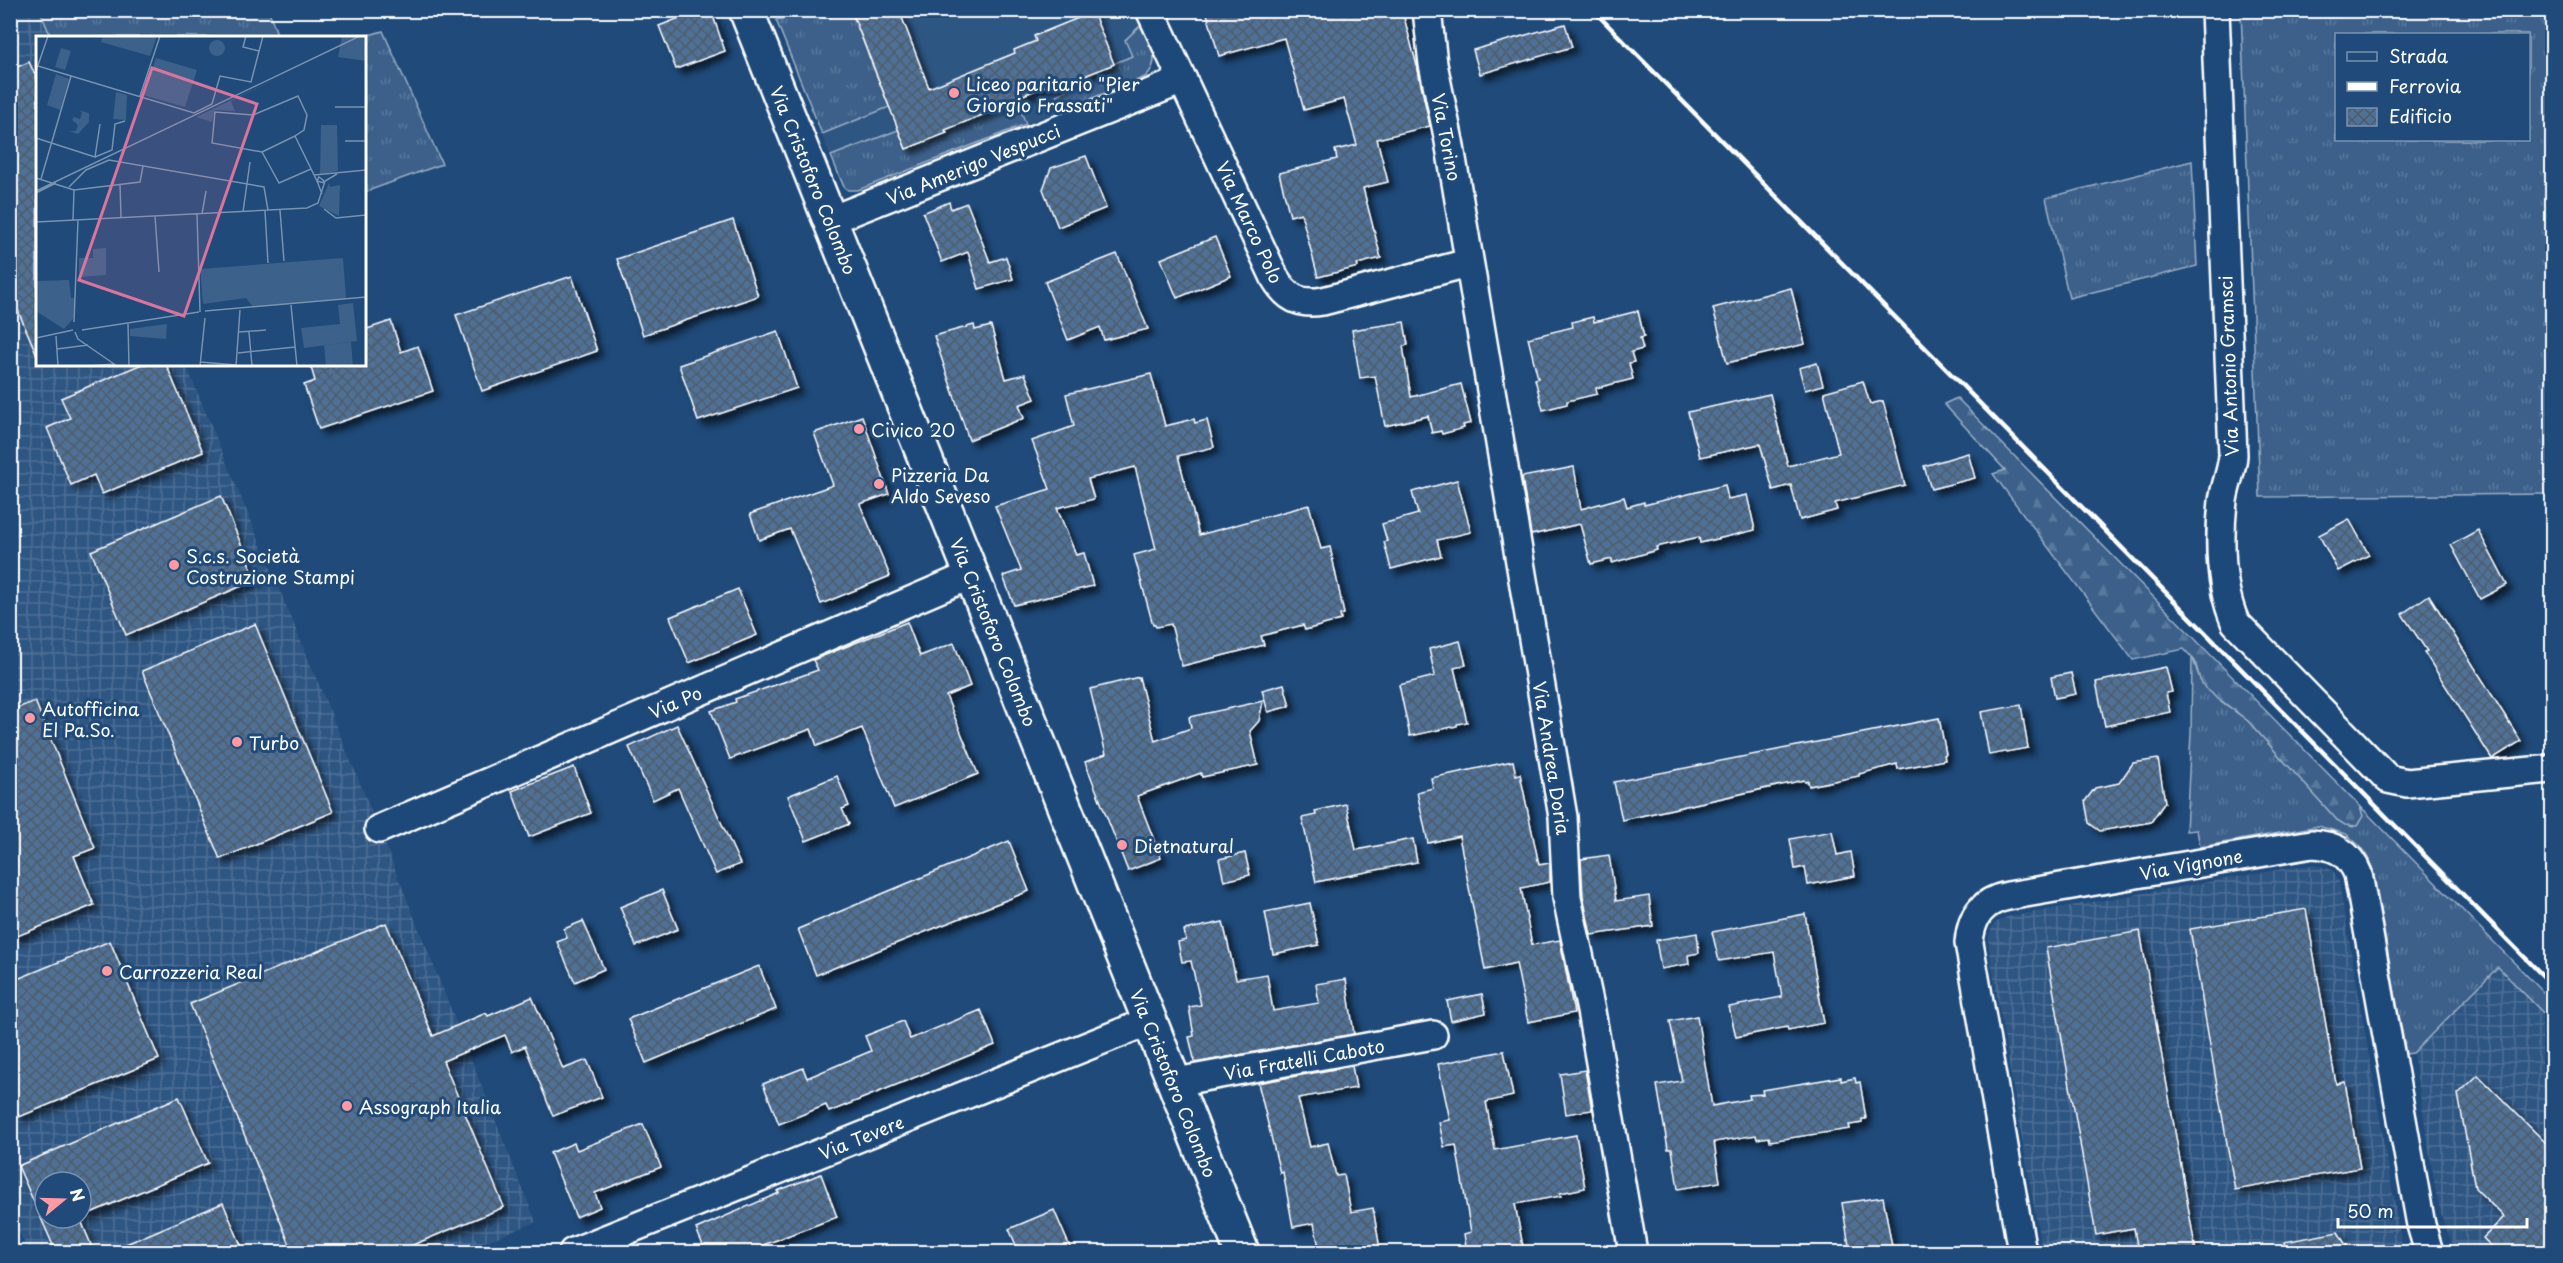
<svg xmlns="http://www.w3.org/2000/svg" width="2563" height="1263" font-family="'Playpen Sans',sans-serif">
<style>
.built{fill:#2e5683}
.industrial{fill:url(#industrial-grid);fill-rule:evenodd}
.grass{fill:url(#grass-tufts);stroke:#9eb0c5;stroke-width:1.5;fill-rule:evenodd}
.forest{fill:url(#forest-firs);stroke:#9eb0c5;stroke-width:1.5}
.building{fill:url(#building-cross-hatch);stroke:#fff;stroke-width:1.5;filter:url(#shadow)}
.lines{fill:none;stroke-linecap:round;stroke-linejoin:round}
.street-casing{stroke:#fff;stroke-width:32}
.secondary-casing{stroke:#fff;stroke-width:38}
.street{stroke:#1f4a7a;stroke-width:27}
.secondary{stroke:#1f4a7a;stroke-width:33}
.rail{stroke:#fff;stroke-width:4.5}
.poi-dot{fill:#ff9aa2;stroke:#1f4a7a;stroke-width:2}
.labels{text-anchor:middle;dominant-baseline:central;stroke-width:6;stroke-linejoin:round;paint-order:stroke}
.poi-label{font-size:18px;fill:#fff;stroke:#1f4a7a;text-anchor:start}
.street-label{font-size:18px;fill:#fff;stroke:#1f4a7a}
.inset-road{fill:none;stroke:#7992af;stroke-width:1.5}
.view{fill:#da749d;fill-opacity:0.15;stroke:#da749d;stroke-width:3}
.inset-edge{fill:none;stroke:#fff;stroke-width:3}
</style>
<defs>
<pattern id="industrial-grid" width="8" height="8" patternUnits="userSpaceOnUse" patternTransform="scale(1.5)"><rect width="8" height="8" fill="#2e5683"/><path d="M0 4h8M4 0v8" fill="none" stroke="#4d6f96"/></pattern>
<pattern id="grass-tufts" width="24" height="20" patternUnits="userSpaceOnUse" patternTransform="scale(1.5)"><rect width="24" height="20" fill="#3c618b"/><path d="M3 7l-1-3M5 7V3M7 7l1-3M15 17l-1-3M17 17v-4M19 17l1-3" fill="none" stroke="#59799c"/></pattern>
<pattern id="forest-firs" width="22" height="20" patternUnits="userSpaceOnUse" patternTransform="scale(1.5)"><rect width="22" height="20" fill="#3c618b"/><path d="M5 1l3.5 6h-7zM16 11l3.5 6h-7z" fill="#59799c"/></pattern>
<pattern id="building-cross-hatch" width="8" height="8" patternUnits="userSpaceOnUse" patternTransform="scale(1.5)"><rect width="8" height="8" fill="#507197"/><path d="M0 0l8 8M0 8l8-8" fill="none" stroke="#4e5b6a"/></pattern>
<filter id="shadow"><feDropShadow dx="5.5" dy="5.5" stdDeviation="3" flood-color="#0009"/></filter>
</defs>
<rect width="100%" height="100%" fill="#1f4a7a"/>
<filter id="ink" filterUnits="userSpaceOnUse"><feTurbulence type="fractalNoise" baseFrequency=".0167" numOctaves="2"/><feDisplacementMap in="SourceGraphic" scale="12" xChannelSelector="R" yChannelSelector="G"/><feConvolveMatrix kernelMatrix="1 2 1 2 8 2 1 2 1" color-interpolation-filters="sRGB"/></filter>
<g filter="url(#ink)">
<path class="built" d="M814 10 1134 11 1156 60 1154 66 1145 77 858 190H848L841 183 776 20Z"/>
<g class="industrial">
<path d="M40 10 51 37 38 38V364L186 365 379 829 536 1222 459 1252H29L11 1217 10 11ZM45 1182H81V1218H45Z"/>
<path d="M2313 865 2328 868 2334 872 2339 882 2403 1252H2042L1989 950V936L1993 924 2007 917 2294 867Z"/>
<path d="M2498 967 2552 1022V1252H2456L2444 1224 2437 1198 2413 1053Z"/>
</g>
<g class="grass">
<path d="M40 11H269L278 37H51Z"/>
<path d="M814 11H868L871 18 856 24 889 107 822 134 776 20Z"/>
<path d="M2241 11H2552V494L2260 497ZM2528 34V140H2336V34Z"/>
<path d="M1141 25C1150 44 1163 61 1145 77L1062 110 1056 95 1067 90 1065 84 1132 56 1125 40Z"/>
<path d="M383 31 442 164 365 192 364 38 362 37Z"/>
<path d="M1017 101 1026 124 858 190H848L844 187 831 156 898 130 906 149 946 132 945 130Z"/>
<path d="M2192 161 2197 266 2069 298 2046 198Z"/>
<path d="M2192 656 2198 674 2214 696 2248 721 2337 820 2353 827 2362 810 2359 805 2552 1001V1022L2498 967 2413 1053 2406 1054 2373 870 2369 859 2360 846 2346 834 2318 826 2200 847 2197 830 2186 831 2191 733Z"/>
</g>
<path class="forest" d="M1957 398 2359 805 2363 816 2357 826 2345 825 2337 820 2248 721 2205 688 2200 680 2195 661 2184 649 2133 660 1993 474 2005 470 1944 404Z"/>
<g class="building">
<path d="M700 10H711L725 51 676 69 659 26Z"/>
<path d="M851 10H899L929 88 1015 53 1014 50 1036 41 1034 36 1093 12 1114 64 1055 88 1053 83 1016 98 1017 101 945 130 947 133 906 149Z"/>
<path d="M1206 10H1402L1417 66 1430 126 1377 139 1388 182 1363 188 1381 258 1357 264 1358 267 1318 277 1301 213 1290 216 1279 173 1337 159 1335 150 1357 145 1344 99 1304 110 1284 38 1219 56Z"/>
<path d="M1565 24 1572 47 1480 74 1473 50Z"/>
<path d="M29 62 38 81 37 355 10 292V70Z"/>
<path d="M1086 156 1106 208 1058 227 1043 189 1051 168Z"/>
<path d="M949 202 951 209 967 203 990 262 1006 257 1013 279 979 289 968 252 942 262 923 213Z"/>
<path d="M733 220 758 296 643 335 617 259Z"/>
<path d="M1215 237 1231 276 1177 298 1161 259Z"/>
<path d="M1117 254 1148 329 1104 340 1100 327 1068 340 1045 282Z"/>
<path d="M572 276 597 351 482 391 456 315Z"/>
<path d="M1791 288 1805 344 1727 363 1713 308Z"/>
<path d="M1638 311 1644 337 1640 338 1643 349 1631 352 1634 362 1629 363 1633 379 1596 388 1597 394 1567 401V404L1543 410 1535 379 1538 378 1528 338 1573 327 1572 322 1593 317 1594 322Z"/>
<path d="M391 321 401 352 418 346 433 391 319 429 304 385 315 381 310 364H364V330Z"/>
<path d="M1404 322 1408 345 1403 346 1411 397 1461 384 1471 423 1463 425 1464 428 1442 434 1441 431 1432 433 1428 416 1385 426 1375 376 1360 378 1352 330Z"/>
<path d="M974 325 975 330 991 326 1006 379 1025 374 1035 399 1019 405 1024 418 969 440 934 336Z"/>
<path d="M778 331 797 388 698 421 679 365Z"/>
<path d="M1817 363 1823 385 1805 390 1799 368Z"/>
<path d="M142 364H166L203 452 102 494 94 475 71 485 47 428 70 418 61 398Z"/>
<path d="M1151 374 1165 426 1194 419 1195 423 1207 420 1214 447 1178 456 1199 535 1309 505 1321 549 1330 547 1344 614 1340 615 1341 620 1305 630 1303 625 1261 636 1264 645 1182 666 1171 624 1156 627 1155 625H1153L1134 555 1156 549 1135 467 1088 479 1094 499 1057 508 1076 555 1084 553 1093 586 1014 605 1003 576 1021 570 995 506 1050 489 1032 441 1074 426 1066 394Z"/>
<path d="M1863 381 1870 404 1883 401 1905 485 1835 503 1837 510 1800 520 1791 485 1773 490 1760 444 1700 457 1688 412 1770 394 1788 466 1839 453 1824 392Z"/>
<path d="M862 416 889 494 860 504 890 576 821 604 790 529 759 540 750 514 833 485 814 433Z"/>
<path d="M1968 453 1975 478 1931 489 1924 466Z"/>
<path d="M1574 467 1581 509 1624 497 1627 507 1644 502V505L1725 485 1728 499 1747 495 1755 530 1700 543 1699 537 1656 547 1657 550 1612 563V559L1591 564 1580 524 1531 535 1522 477Z"/>
<path d="M1457 480 1471 532 1437 540 1441 556 1391 569 1384 542 1387 541 1382 524 1418 514 1412 492Z"/>
<path d="M221 496 256 580 126 635 91 551Z"/>
<path d="M2349 519 2369 555 2338 571 2319 535Z"/>
<path d="M2478 530 2507 585 2480 599 2451 545Z"/>
<path d="M738 589 757 635 689 663 670 617Z"/>
<path d="M2429 595 2521 741 2492 759 2424 652 2427 651 2402 614Z"/>
<path d="M907 622 920 656 954 643 970 686 946 696 978 774 894 808 862 728 817 746 811 729 730 759 711 711 736 702 735 699 818 670 813 660Z"/>
<path d="M255 624 333 812 220 859 142 671Z"/>
<path d="M1460 641 1466 665 1454 668 1467 722 1457 724V726L1410 736 1399 685 1435 676 1429 649Z"/>
<path d="M2166 667 2172 692 2166 693 2170 712 2105 726 2096 682Z"/>
<path d="M2071 673 2076 694 2055 698 2051 677Z"/>
<path d="M1139 677 1155 741 1191 728 1189 717 1263 701 1259 721 1250 731 1258 765 1202 777 1201 773 1137 796 1161 858 1128 871 1085 762 1106 754 1090 689Z"/>
<path d="M1284 684 1290 706 1268 712 1262 690Z"/>
<path d="M35 701 95 848 74 856 94 905 10 939V711Z"/>
<path d="M2021 705 2028 748 1989 755 1981 712Z"/>
<path d="M1939 718 1946 754 1944 755 1945 760 1898 769 1897 764 1859 774V776L1809 786 1808 781 1805 782 1804 780 1622 820 1614 782Z"/>
<path d="M677 725 740 864 716 874 678 788 653 800 629 747Z"/>
<path d="M2158 759 2165 802 2151 822 2100 831 2089 823 2085 801 2095 788 2119 783 2133 763Z"/>
<path d="M1513 761 1516 775 1520 774 1539 865 1550 863V882L1521 888 1532 945 1560 940 1574 1013 1528 1022 1516 963 1485 970 1459 836 1428 843 1417 792 1433 788 1431 778Z"/>
<path d="M574 767 591 813 529 837 512 791Z"/>
<path d="M837 776 849 806 842 809 849 824 806 841 788 796Z"/>
<path d="M1346 804 1356 850 1413 839 1417 862 1316 882 1302 818 1316 815 1315 811Z"/>
<path d="M1832 831 1837 855 1851 852 1855 876 1808 885 1805 867 1795 869 1790 839Z"/>
<path d="M1009 841 1029 891 816 975 798 929Z"/>
<path d="M1245 853 1250 875 1224 881 1219 859Z"/>
<path d="M1609 855 1616 901 1649 896 1653 926 1591 935 1583 896 1581 859Z"/>
<path d="M662 890 678 929 636 946 620 907Z"/>
<path d="M1310 903 1319 945 1273 954 1265 912Z"/>
<path d="M2306 909 2336 1084 2345 1082 2360 1168 2235 1190 2190 929Z"/>
<path d="M1805 914 1824 1023 1788 1030 1787 1027 1736 1037 1729 1007 1782 997 1774 952 1719 961 1712 932Z"/>
<path d="M583 921 604 969 575 982 557 942 567 938 564 929Z"/>
<path d="M1223 922 1236 979 1267 974 1273 1011 1319 1003 1316 984 1346 979 1354 1034 1195 1063 1189 1037 1194 1036 1189 1007 1201 1005 1191 961 1182 962 1178 942 1186 940 1184 930Z"/>
<path d="M386 923 433 1036 486 1013 488 1016 532 997 563 1069 587 1060 602 1097 553 1116 525 1046 512 1052 505 1035 443 1061 504 1207 396 1252H293L190 1004Z"/>
<path d="M2140 931 2196 1252H2138L2134 1228 2096 1235 2046 948Z"/>
<path d="M1697 933 1699 953 1688 955 1689 964 1661 969 1656 940Z"/>
<path d="M110 941 159 1059 19 1117 10 1097V982Z"/>
<path d="M759 966 776 1009 646 1063 628 1019Z"/>
<path d="M1482 994 1486 1013 1451 1021 1447 1001Z"/>
<path d="M981 1010 995 1045 829 1112 826 1105 779 1124 763 1084 803 1068 807 1078 871 1051 865 1036 903 1021 910 1039Z"/>
<path d="M1697 1016 1712 1106 1750 1099 1749 1095 1763 1094 1762 1090 1841 1077V1081L1855 1078 1856 1083 1860 1082 1866 1119H1862V1123L1849 1125 1850 1129 1770 1141 1769 1137 1757 1139 1756 1135 1714 1142 1720 1182 1678 1189 1672 1149H1668L1657 1085 1682 1081 1670 1021Z"/>
<path d="M1504 1051 1513 1096 1486 1102 1495 1150 1576 1135 1585 1188 1560 1193 1561 1196 1515 1204 1524 1252H1467L1464 1234 1471 1232 1456 1145 1444 1147 1439 1122 1450 1120 1438 1064Z"/>
<path d="M1352 1066 1356 1088 1298 1098 1310 1147 1328 1143 1336 1176 1344 1175 1351 1212 1373 1208 1380 1249 1359 1252H1320L1314 1223 1293 1227 1283 1172 1280 1173 1258 1083Z"/>
<path d="M1585 1070 1592 1110 1566 1114 1560 1074Z"/>
<path d="M2478 1075 2553 1150V1252H2497L2483 1238 2504 1217 2475 1188 2458 1094Z"/>
<path d="M179 1097 208 1163 81 1217V1182H45V1218H80L94 1252H56L18 1166Z"/>
<path d="M643 1124 661 1167 595 1193 600 1207 576 1217 550 1153 574 1143 577 1150Z"/>
<path d="M821 1174 837 1217 761 1246 764 1252H706L696 1229 779 1193 777 1191Z"/>
<path d="M1883 1197 1893 1252H1850L1842 1203Z"/>
<path d="M223 1203 244 1252H107Z"/>
<path d="M1054 1210 1072 1252H1019L1009 1229Z"/>
<path d="M2338 1232 2350 1252H2285L2284 1242Z"/>
</g>
<g class="lines">
<g class="street-casing">
<g id="street">
<path d="M1150 10 1275 278C1287 298 1299 305 1323 301L1468 263"/>
<path d="M1427 10 1433 64 1449 141 1563 817 1567 898 1591 1011 1633 1252"/>
<path d="M2215 10 2233 455C2232 471 2225 485 2223 501 2219 541 2219 584 2235 622L2388 779 2407 783 2552 769"/>
<path d="M831 220 1183 80"/>
<path d="M379 829 971 575"/>
<path d="M1175 1084 1187 1080 1433 1035"/>
<path d="M573 1252 1150 1021"/>
<path d="M2022 1252 1969 943C1971 917 1982 901 2008 896L2312 844C2334 845 2349 852 2358 874L2421 1225 2429 1252"/>
</g>
</g>
<g class="secondary-casing">
<path id="secondary" d="M746 10 1242 1252"/>
</g>
<use href="#street" class="street"/>
<use href="#secondary" class="secondary"/>
<path class="rail" d="M1593 10 2552 985"/>
</g>
</g>
<g class="poi-dot">
<circle cx="954" cy="93" r="6"/>
<circle cx="859" cy="429" r="6"/>
<circle cx="879" cy="484" r="6"/>
<circle cx="174" cy="565" r="6"/>
<circle cx="30" cy="718" r="6"/>
<circle cx="237" cy="742" r="6"/>
<circle cx="1122" cy="845" r="6"/>
<circle cx="107" cy="971" r="6"/>
<circle cx="347" cy="1106" r="6"/>
</g>
<g class="labels">
<g class="poi-label">
<text x="966" y="83">Liceo paritario "Pier<tspan x="966" dy="21">Giorgio Frassati"</tspan></text>
<text x="871" y="429">Civico 20</text>
<text x="891" y="474">Pizzeria Da<tspan x="891" dy="21">Aldo Seveso</tspan></text>
<text x="186" y="555">S.c.s. Società<tspan x="186" dy="21">Costruzione Stampi</tspan></text>
<text x="42" y="708">Autofficina<tspan x="42" dy="21">El Pa.So.</tspan></text>
<text x="249" y="742">Turbo</text>
<text x="1134" y="845">Dietnatural</text>
<text x="119" y="971">Carrozzeria Real</text>
<text x="359" y="1106">Assograph Italia</text>
</g>
<g class="street-label">
<text transform="translate(1447 137) rotate(79)">Via Torino</text>
<text transform="translate(973 164) rotate(-22)">Via Amerigo Vespucci</text>
<text transform="translate(814 180) rotate(68)">Via Cristoforo Colombo</text>
<text transform="translate(1250 222) rotate(65)">Via Marco Polo</text>
<text transform="translate(2228 366) rotate(-92)">Via Antonio Gramsci</text>
<text transform="translate(994 632) rotate(68)">Via Cristoforo Colombo</text>
<text transform="translate(675 702) rotate(-23)">Via Po</text>
<text transform="translate(1552 758) rotate(81)">Via Andrea Doria</text>
<text transform="translate(2191 864) rotate(-10)">Via Vignone</text>
<text transform="translate(1304 1059) rotate(-10)">Via Fratelli Caboto</text>
<text transform="translate(1174 1083) rotate(68)">Via Cristoforo Colombo</text>
<text transform="translate(861 1137) rotate(-22)">Via Tevere</text>
</g>
</g>
<g transform="translate(36 36)">
<rect width="330" height="330" fill="#1f4a7a"/>
<path d="M173 12a8 8 0 1 1 16 0a8 8 0 1 1-16 0ZM120 22 161 34 149 71 107 59ZM252 37 195 65 199 75 179 74 176 86 160 81ZM20 38 33 43 24 74 11 69ZM80 56 91 59 90 84 77 83ZM42 74 53 77V86L42 98 33 95H40L42 89 36 84 38 81 44 83 46 76ZM293 147 294 151 304 149 303 180 283 170ZM70 212V239L43 241V222H57V213ZM315 306 317 330H290L288 309Z" fill="#3c618b"/>
<path d="M33 244 35 262H39L37 283 28 293 0 275V245Z" fill="#3c618b"/>
<path d="M67 0H121L114 20 65 6ZM306 0H330V25L302 21ZM285 89H301L302 135 284 138ZM317 267 321 305 268 312 265 292 304 288 302 269ZM131 288 130 303 94 300V293Z" fill="#3c618b"/>
<path d="M25 12 35 15 29 34 19 31ZM307 222 310 262 217 271 210 262 167 268 164 233Z" fill="#3c618b"/>
<path class="inset-road" d="M210 0 207 11 223 15M2 30 158 77 176 68 184 40 215 46 227 0M0 35 12 0M104 60 124 0M299 71H330M0 102 59 121 64 88M309 105H330M226 116 259 100M59 121 76 114 79 88 89 85M275 133 243 147 226 116 176 107 179 76 217 79 262 60 271 79 268 94 259 100 281 145 286 158M278 139 330 134M283 141 287 144 288 147 281 145ZM0 142 38 154M5 143 35 40M84 148 85 181M33 151 50 134 73 124 228 151 232 174M38 154 104 146 107 130M0 155 324 0M0 157 20 147M288 173 300 182 330 179M244 174 248 225M229 175 232 227M207 176 214 126M161 178 164 276M166 178 170 155M119 180 123 236M37 184 38 154M0 186 271 172 282 167 289 145 301 138M255 269 261 330M169 275 330 261M38 286 42 184M92 288 93 330M46 294 163 276M39 296 42 303 81 330M203 296 230 294M213 296 216 330M20 300 22 330M0 302 37 294M21 313 52 309M202 317 259 311M164 326 200 329M52 330 78 328M164 330 169 282M200 330 204 274"/>
<path class="view" d="M116 32 221 68 148 280 43 244Z"/>
<rect width="330" height="330" class="inset-edge"/>
</g>
<rect width="2563" height="1263" fill="none" stroke="#1f4a7a" stroke-width="36"/>
<rect x="18" y="18" width="2527" height="1227" fill="none" stroke="#fff" stroke-width="2" filter="url(#ink)"/>
<rect x="2335" y="33" width="195" height="108" fill="#1f4a7a" stroke="#7992af" stroke-width="1.5"/>
<rect x="2347" y="52" width="30" height="9" fill="#1f4a7a" stroke="#7992af" stroke-width="1.5"/>
<text x="2389" y="63" font-size="18" fill="#ffffff">Strada</text>
<rect x="2347" y="82" width="30" height="9" fill="#ffffff" stroke="#7992af" stroke-width="1.5"/>
<text x="2389" y="93" font-size="18" fill="#ffffff">Ferrovia</text>
<rect x="2347" y="108" width="30" height="18" fill="url(#building-cross-hatch)" stroke="#7992af" stroke-width="1.5"/>
<text x="2389" y="123" font-size="18" fill="#ffffff">Edificio</text>
<g transform="translate(63 1200) rotate(71)"><circle r="28" fill="#1f4a7a" stroke="#7992af" stroke-width="1.5"/>
<path d="M0-4.5L10 22L0 15L-10 22Z" fill="#ff9aa2"/>
<text y="-9" font-size="16" font-weight="bold" text-anchor="middle" fill="#ffffff">N</text>
</g>
<path d="M2338 1218v9h189v-9" fill="none" stroke="#ffffff" stroke-width="3"/>
<text x="2347" y="1218" font-size="18" fill="#ffffff" stroke="#1f4a7a" stroke-width="4.5" paint-order="stroke">50 m</text>
</svg>
